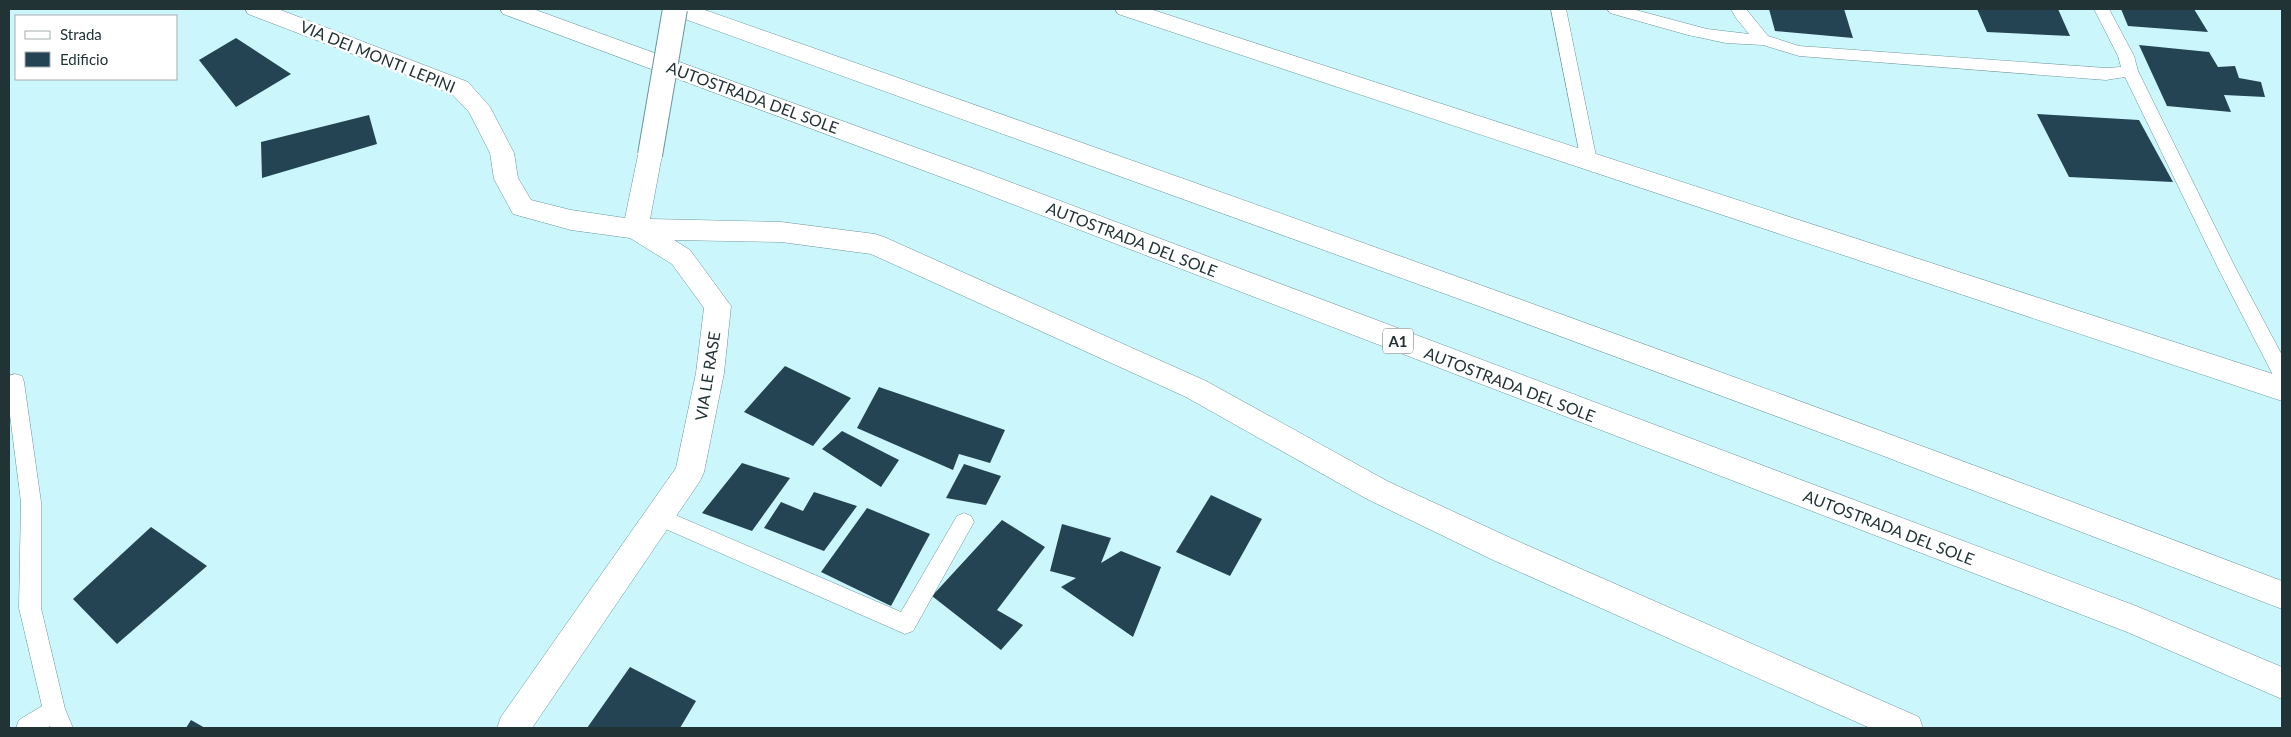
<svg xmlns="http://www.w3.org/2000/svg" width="2291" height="737" font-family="Lato,sans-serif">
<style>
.building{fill:#244453}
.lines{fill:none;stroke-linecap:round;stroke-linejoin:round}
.lane-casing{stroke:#6c9599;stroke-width:1}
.street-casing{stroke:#6c9599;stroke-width:1}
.highway-casing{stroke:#6c9599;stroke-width:1}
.lane{fill:#fff;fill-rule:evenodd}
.street{fill:#fff;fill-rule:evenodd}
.highway{fill:#fff;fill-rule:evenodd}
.street-bridge-casing{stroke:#6c9599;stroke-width:26;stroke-linecap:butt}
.street-bridge{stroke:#fff;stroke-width:24}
.labels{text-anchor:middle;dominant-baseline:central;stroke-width:5;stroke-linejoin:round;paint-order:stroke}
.shield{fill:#fff;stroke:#647072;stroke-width:1}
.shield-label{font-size:15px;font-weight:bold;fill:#223335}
.street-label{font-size:16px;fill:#223335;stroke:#fff}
</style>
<rect width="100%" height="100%" fill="#cbf7fc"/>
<g class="building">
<path d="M1769 9H1844L1853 38 1775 31Z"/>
<path d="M1977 9H2058L2070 36 1987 32Z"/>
<path d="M2121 9H2194L2208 32 2128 26Z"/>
<path d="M236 38 291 74 236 107 199 60Z"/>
<path d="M2139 45 2209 52 2218 67 2235 66 2239 78 2261 82 2265 97 2224 95 2231 112 2167 106Z"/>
<path d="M2037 114 2139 120 2173 182 2069 177Z"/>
<path d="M369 115 377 144 262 178 261 142Z"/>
<path d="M785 366 851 398 813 446 744 412Z"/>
<path d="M879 387 1005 430 990 463 959 454 953 470 857 428Z"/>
<path d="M842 431 899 460 881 487 822 449Z"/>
<path d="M742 463 790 478 752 531 702 513Z"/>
<path d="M964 464 1001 476 986 505 946 498Z"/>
<path d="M814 492 857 506 824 551 764 528 781 502 803 511Z"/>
<path d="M1211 495 1262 519 1230 576 1176 552Z"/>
<path d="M867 508 930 534 891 606 821 572Z"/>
<path d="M1002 520 1045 547 997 610 1023 625 1001 650 932 596Z"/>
<path d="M1062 524 1111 538 1101 563 1121 551 1161 567 1133 637 1061 587 1076 578 1050 571Z"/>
<path d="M151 527 207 566 117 644 73 599Z"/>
<path d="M630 667 696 701 680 728H587Z"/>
<path d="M191 720 205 728H186Z"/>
</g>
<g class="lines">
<g class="lane-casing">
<g id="lane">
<path d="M1551 9H1566L1597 161 1595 165 1589 167 1583 165 1581 161Z"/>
<path d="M1607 9H1632L1707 29 1749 34 1736 18 1731 9H1746L1768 36 1799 46 2106 68 2121 67 2118 56 2094 9H2109L2134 56 2138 71 2235 267 2282 355V381L2275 379 2218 268 2125 77 2106 80 1799 56 1763 45 1726 43 1688 35 1610 13Z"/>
<path d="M15 374 22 376 24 382 41 502V608L65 709 73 728H51L50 726 47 728H16L19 720 42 706 19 608 21 502 9 407V376Z"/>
<path d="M659 508 901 612 957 516 964 513 971 516 974 522 913 631 905 634 652 523 649 517 652 511Z"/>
</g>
</g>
<g class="street-casing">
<g id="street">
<path d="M245 9H278L468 82 490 107 514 153 518 178 531 200 571 210 625 218 638 155 641 149 650 146 659 149 662 155 650 219 781 222 875 234 884 237 1206 381 1387 481 1515 540 1919 717 1923 728H1870L1493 560 1367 499 1186 397 871 254 781 242 674 240 690 250 731 306 724 373 704 472 700 481 532 728H497L501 717 676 468 696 373 704 308 672 264 630 238 571 230 513 214 494 179 490 153 469 112 452 94 379 64 248 14Z"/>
<path d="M1115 9H1150L2282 377V401L1118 14Z"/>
</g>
</g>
<g class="highway-casing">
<g id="highway">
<path d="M500 9H533L986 173 2136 606 2282 667V699L2127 632 968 187 503 14Z"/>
<path d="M668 9H702C1230 194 1758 382 2282 581V609L1873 452 1473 304 671 14Z"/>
</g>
</g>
<use href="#lane" class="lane"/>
<use href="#street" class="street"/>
<use href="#highway" class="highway"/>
<g class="street-bridge-casing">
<path id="street-bridge" d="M650 155 675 9"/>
</g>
<use href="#street-bridge" class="street-bridge"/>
</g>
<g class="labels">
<rect class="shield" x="1383" y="328.5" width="30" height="25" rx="4"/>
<g class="shield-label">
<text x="1398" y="341">A1</text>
</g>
<g class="street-label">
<text transform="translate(378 56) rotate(22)">VIA DEI MONTI LEPINI</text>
<text transform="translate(753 97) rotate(20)">AUTOSTRADA DEL SOLE</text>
<text transform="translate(1132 239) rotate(21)">AUTOSTRADA DEL SOLE</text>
<text transform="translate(707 376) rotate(-81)">VIA LE RASE</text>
<text transform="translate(1510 384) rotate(21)">AUTOSTRADA DEL SOLE</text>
<text transform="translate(1889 527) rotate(21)">AUTOSTRADA DEL SOLE</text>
</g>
</g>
<rect width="2291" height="737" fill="none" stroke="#223335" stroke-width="20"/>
<rect x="15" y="15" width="162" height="65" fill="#ffffff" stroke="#a7adae"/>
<rect x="25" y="31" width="25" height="8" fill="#ffffff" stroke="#a7adae"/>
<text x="60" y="40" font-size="15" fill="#223335">Strada</text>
<rect x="25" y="52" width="25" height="15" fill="#244453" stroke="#a7adae"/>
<text x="60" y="65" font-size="15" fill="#223335">Edificio</text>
</svg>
